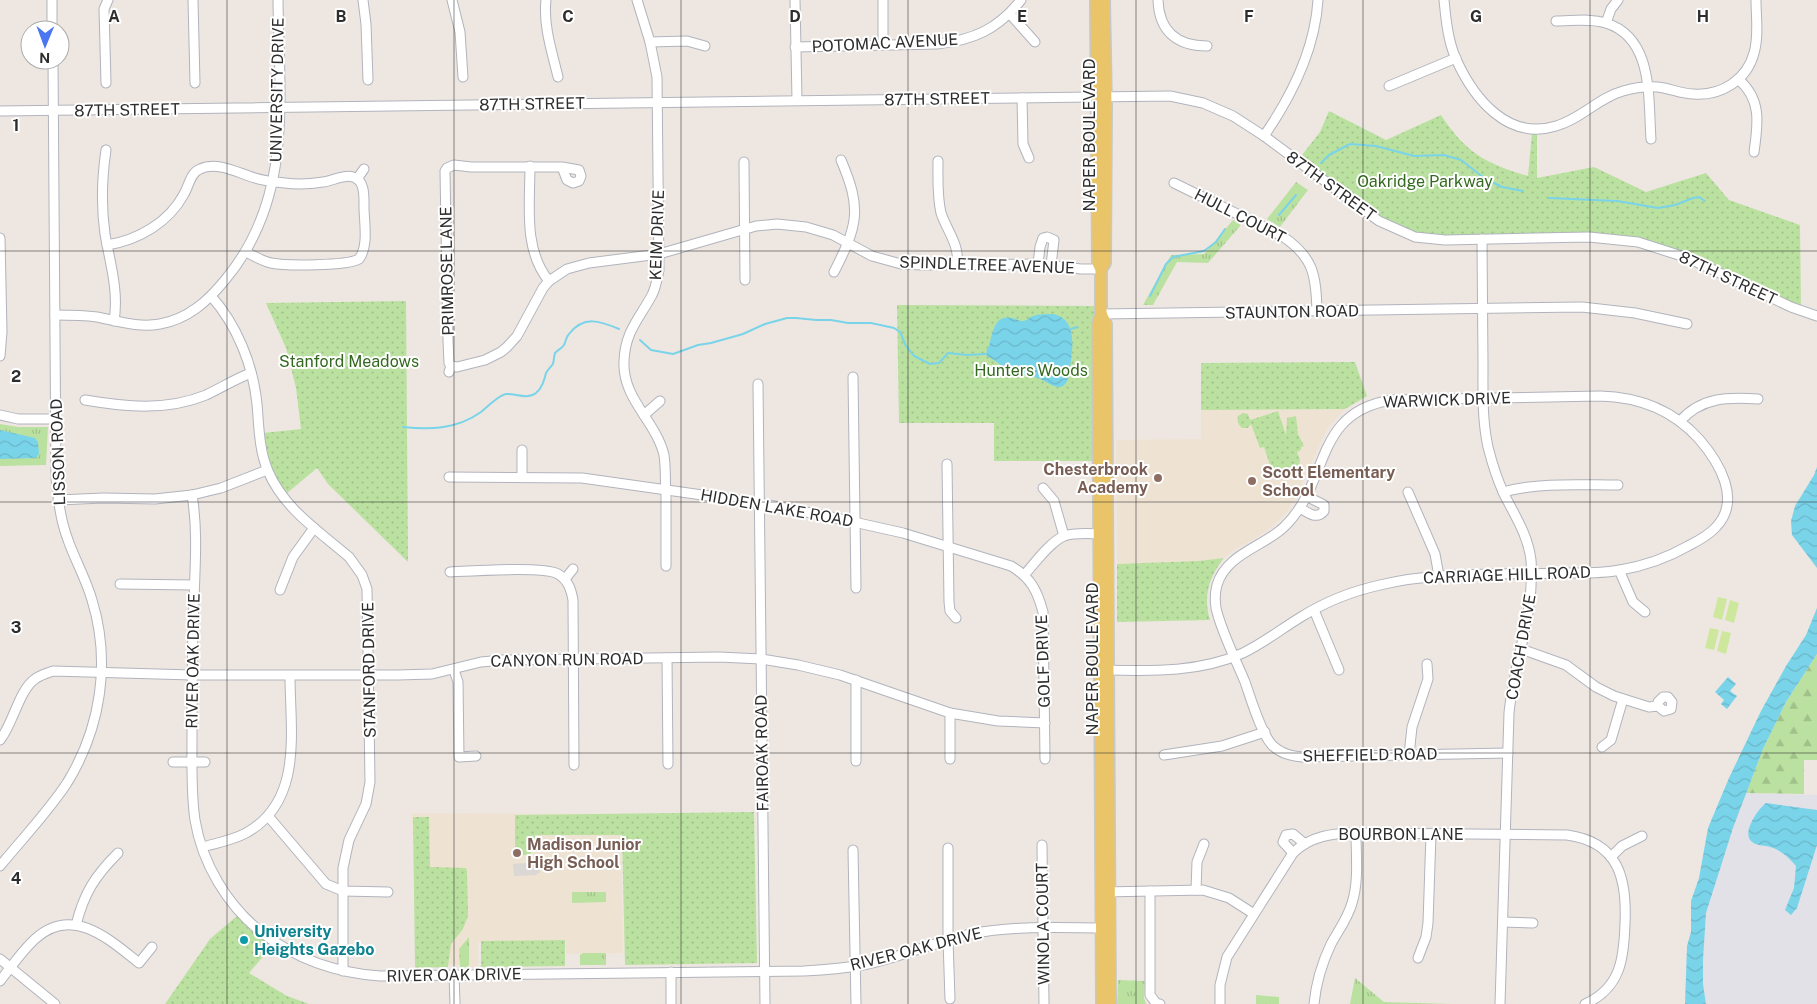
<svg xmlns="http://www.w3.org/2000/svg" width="1817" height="1004" font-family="'Public Sans',sans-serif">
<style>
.industrial{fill:#e2e1e7}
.education{fill:#eee3d2}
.grass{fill:url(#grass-tufts)}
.forest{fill:url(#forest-firs)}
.park{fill:url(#park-dots)}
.pitch{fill:#cde89d}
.plaza{fill:#dad7d4}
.water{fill:url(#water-waves)}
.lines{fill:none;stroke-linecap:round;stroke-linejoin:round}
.stream{stroke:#7ad4e9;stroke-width:2}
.minor-casing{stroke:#b1b4bd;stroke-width:11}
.major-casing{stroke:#c8c8c8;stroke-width:14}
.minor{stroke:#fff;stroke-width:9}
.major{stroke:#eac469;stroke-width:11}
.grid{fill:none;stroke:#2d2d2d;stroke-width:1;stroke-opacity:0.55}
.education-dot{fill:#8d6e63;stroke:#fff;stroke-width:2}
.culture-dot{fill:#0f9aa8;stroke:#fff;stroke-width:2}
.labels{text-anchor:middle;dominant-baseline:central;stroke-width:4;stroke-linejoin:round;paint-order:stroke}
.street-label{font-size:16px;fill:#2d2d2d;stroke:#fff}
.park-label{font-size:16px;fill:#33691f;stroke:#fff}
.education-label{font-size:16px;font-weight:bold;fill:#785e54;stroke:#fff;text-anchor:start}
.culture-label{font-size:16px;font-weight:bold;fill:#0d838f;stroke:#fff;text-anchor:start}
.grid-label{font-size:16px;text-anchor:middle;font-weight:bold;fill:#2d2d2d;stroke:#fff;stroke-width:4;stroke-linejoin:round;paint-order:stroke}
</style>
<defs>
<pattern id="grass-tufts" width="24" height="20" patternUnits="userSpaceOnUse" patternTransform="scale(1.25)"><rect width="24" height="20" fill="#bbe1a1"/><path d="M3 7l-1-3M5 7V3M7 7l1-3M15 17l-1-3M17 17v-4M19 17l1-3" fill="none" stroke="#a1c18b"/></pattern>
<pattern id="forest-firs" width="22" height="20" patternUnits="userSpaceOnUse" patternTransform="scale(1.25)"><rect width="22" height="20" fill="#bbe1a1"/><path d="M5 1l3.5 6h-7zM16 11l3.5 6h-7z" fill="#a1c18b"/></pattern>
<pattern id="park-dots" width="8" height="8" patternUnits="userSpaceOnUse" patternTransform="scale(1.25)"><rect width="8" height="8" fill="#bbe1a1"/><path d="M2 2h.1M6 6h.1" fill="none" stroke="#a1c18b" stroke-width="1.8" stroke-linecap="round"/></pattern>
<pattern id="water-waves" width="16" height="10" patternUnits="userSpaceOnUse" patternTransform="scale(1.25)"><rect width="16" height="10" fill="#7ad4e9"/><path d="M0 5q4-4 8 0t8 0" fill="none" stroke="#6ab6c8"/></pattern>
</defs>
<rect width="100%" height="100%" fill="#eee7e1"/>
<path class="industrial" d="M1746 793 1817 795V1004H1706L1703 984V960L1706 913 1723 857Z"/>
<g class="education">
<path d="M1345 409 1327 429 1294 501 1286 513 1274 525 1256 538 1232 551 1224 558 1200 561 1117 564 1116 440 1201 439V410Z"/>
<path d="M412 813 621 814 623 953 566 954V941L478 942V967H468V965H416Z"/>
</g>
<g class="grass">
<path d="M1296 182 1308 190 1280 227 1267 219Z"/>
<path d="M1233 220 1241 225 1208 263 1177 262 1153 305H1143L1171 255 1204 254Z"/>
<path d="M0 424 19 427H48L46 465 0 466Z"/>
<path d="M572 892H606V902L572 903Z"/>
<path d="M469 937V965L468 967H460L459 949Z"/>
<path d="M583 953H605L606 954V965H580V955Z"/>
<path d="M1355 978 1384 1002 1452 1004H1350Z"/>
<path d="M1118 980 1145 981 1144 998 1146 1004H1117Z"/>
<path d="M1256 995 1279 997V1004H1256Z"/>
</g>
<path class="forest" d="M1817 654V760H1804V794L1746 793 1763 749 1786 702Z"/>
<g class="park">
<path d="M1329 111 1386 140 1441 115C1465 152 1486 164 1528 176L1532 133H1537V178L1594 167 1646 192 1706 173 1729 200 1800 225 1801 308 1643 241 1451 237 1419 234 1390 224 1299 159 1320 132Z"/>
<path d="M406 301 408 562 328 484 317 468 286 494C273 475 266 456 263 433L301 429 296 388 286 348 266 303Z"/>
<path d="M897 305 1095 306V461H994V423H899Z"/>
<path d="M1355 362 1367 396 1345 409 1201 410V363Z"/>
<path d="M1278 411 1286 435 1287 418 1296 416 1298 434 1304 446 1301 447V450L1297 452 1300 460 1299 467 1274 477 1264 447 1260 448 1251 424 1248 428H1242C1238 424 1237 422 1238 416L1243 413 1248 414 1250 420Z"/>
<path d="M1224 558C1209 577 1203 596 1210 620L1117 622V564L1198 561Z"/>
<path d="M754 812 757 963 625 965 622 835H535V851H531V855H515V815Z"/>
<path d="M429 817 430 867 466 868 467 871 468 916 463 929 451 944 448 967 415 968 413 817Z"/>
<path d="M238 915 273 945 249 973 287 996 309 1004H165L210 939Z"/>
<path d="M565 940V966L481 967V941Z"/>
</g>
<g class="pitch">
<path d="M1718 597 1727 599 1722 620 1713 617Z"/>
<path d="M1730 600 1739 603 1734 623 1725 620Z"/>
<path d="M1710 628 1719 630 1714 650 1705 648Z"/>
<path d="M1722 631 1731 633 1726 654 1717 651Z"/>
</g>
<path class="plaza" d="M540 862V873H537V875L514 876 513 864Z"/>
<g class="water">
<path d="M1053 314C1081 320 1071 355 1069 376 1063 397 1049 382 1038 378 1031 376 1025 376 1018 374 1008 372 997 361 987 356 985 350 989 348 990 342 993 330 996 315 1011 318 1015 318 1019 321 1023 321 1027 321 1029 317 1033 316 1039 314 1047 314 1053 314Z"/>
<path d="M0 430 35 438 38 442 39 454 36 458 0 459Z"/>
<path d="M1817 467V568L1792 535 1791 521 1795 506 1814 475Z"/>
<path d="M1817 608V654L1786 702 1763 749 1733 828 1706 913 1703 960V984L1706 1004H1685L1687 946 1691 932V901L1699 878 1708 828 1729 778 1761 711 1786 666 1806 635Z"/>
<path d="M1728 677 1736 684 1730 691 1737 696 1727 709 1721 704 1724 700 1715 692Z"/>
<path d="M1766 803 1817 810V845L1797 908 1791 915 1785 910 1794 888 1796 866C1789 858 1781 850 1770 847 1765 845 1755 846 1751 841 1742 832 1758 809 1766 803Z"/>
</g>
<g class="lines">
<g class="stream">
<path d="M1321 163 1329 155 1350 144 1376 146 1414 156 1444 155 1461 160 1484 178 1502 187 1523 191"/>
<path d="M1549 198 1617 201 1658 208 1675 205 1693 198 1699 197 1705 201"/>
<path d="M1279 215 1296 195"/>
<path d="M1150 296 1166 264 1173 257 1204 251 1216 242 1225 229"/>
<path d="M1071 329 1077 327"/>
<path d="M640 340 651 350 673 354 698 345 711 343 743 334 765 324 787 318H796L816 320H831L848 323H871L894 328 900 332 906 346 914 356 930 364 939 363 948 353 967 355 986 354"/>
<path d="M403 427C431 430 457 429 481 412 486 408 499 395 506 394 515 393 527 400 536 393 542 388 544 381 546 373 548 369 551 367 553 364 554 360 554 356 555 353 558 350 562 348 564 345 566 341 566 337 569 334 584 315 600 321 619 329"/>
</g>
<g class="minor-casing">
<g id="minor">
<path d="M52 0V30"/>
<path d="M193 0 195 83"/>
<path d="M363 0 366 24 368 80"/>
<path d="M452 0 460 32 463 77"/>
<path d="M546 0C543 25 552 52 558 77"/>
<path d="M637 0 650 42 657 77 659 270C657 279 656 287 652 295 639 319 625 332 624 361 622 399 656 421 664 455 666 468 665 483 666 497 666 520 666 543 666 566"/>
<path d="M795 0 797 100"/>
<path d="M883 0V45"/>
<path d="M1158 0C1159 31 1177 46 1207 46"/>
<path d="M1444 0C1446 20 1448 41 1456 59 1474 99 1508 141 1556 126 1581 119 1598 98 1623 91 1637 87 1649 85 1664 88 1674 90 1683 94 1694 94 1721 96 1747 80 1754 53 1759 36 1756 17 1756 0"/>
<path d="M1010 14 1035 42"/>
<path d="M1556 21C1572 21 1590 18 1606 23 1654 38 1648 99 1651 139"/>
<path d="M1606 23 1611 9 1618 0"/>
<path d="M650 42 687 41 705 46"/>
<path d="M795 47 937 44C974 40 998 29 1021 0"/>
<path d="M1738 79C1762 99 1758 124 1754 152"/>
<path d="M106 83 104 9 108 0"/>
<path d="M1389 86 1456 58"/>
<path d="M1022 98 1023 144 1029 158"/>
<path d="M0 111 1170 96 1203 103 1233 116 1264 136 1379 221 1415 237 1445 240 1589 237 1638 242 1688 258 1791 307 1817 316"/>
<path d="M1264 136C1291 97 1315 49 1318 0"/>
<path d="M106 150C102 177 101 206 105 234 110 263 119 291 114 321"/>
<path d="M938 161C938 178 937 196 941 213 947 231 960 245 957 265"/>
<path d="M744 162 745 280"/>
<path d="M530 166C530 204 523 250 549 281"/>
<path d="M357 179 364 169"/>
<path d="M1174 183 1282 236C1314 257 1316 276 1317 311"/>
<path d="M0 238 2 332 0 356"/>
<path d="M1482 239C1482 281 1483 323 1483 364 1483 392 1482 420 1488 447 1492 463 1497 479 1504 494 1515 516 1528 535 1531 560 1535 613 1514 661 1509 713L1500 1004"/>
<path d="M107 245C139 240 169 222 184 194 189 186 190 173 200 169 218 161 238 173 255 178 265 181 275 182 285 183 298 185 311 184 323 182 332 181 345 174 353 177 365 180 364 196 364 207 364 222 369 246 359 259 347 266 286 266 271 263 262 261 254 256 246 252"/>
<path d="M1038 264 1040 247 1043 238 1047 237 1054 240 1051 265"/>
<path d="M834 272C858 225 862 209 841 160"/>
<path d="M211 296C237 325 253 365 257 404 259 427 259 450 268 471 284 509 319 531 349 557L362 575 367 589 370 782 366 804 349 840 343 868V971"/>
<path d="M1101 314 1582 307 1635 313 1687 324"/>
<path d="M55 315C69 315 83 315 97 317 118 321 138 328 160 324 188 319 208 301 225 280 294 198 279 99 278 0"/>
<path d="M451 366 457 367 485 360 501 352 507 347 517 336 543 288 549 281 567 269 589 263 659 254 756 226 777 224 806 227 833 235 872 256 901 264 922 265 1038 264 1081 269H1101"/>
<path d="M449 372 451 366 449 363 448 341 445 171 447 168 454 165 471 167H562L567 180 573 183 579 181 581 176 579 170 562 167"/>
<path d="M853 377 856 588"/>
<path d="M758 384 765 1004"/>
<path d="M85 400C126 407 167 411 206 395 221 388 235 379 251 373"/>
<path d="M0 415 18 419H56"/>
<path d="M644 415 660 401"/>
<path d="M1680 421C1702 397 1727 397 1758 399"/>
<path d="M522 450V477"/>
<path d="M947 464 949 602 950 611 956 618"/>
<path d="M449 477 582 478 759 503 827 516 903 533 1011 566C1031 578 1037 590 1043 612L1045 759"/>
<path d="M1043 488 1054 501 1064 536"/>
<path d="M1408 492 1435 554 1439 576"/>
<path d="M1503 492C1540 482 1580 485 1618 485"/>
<path d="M192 495C198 531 195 566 194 601 192 646 192 692 192 737 192 765 191 793 195 820 202 863 227 905 261 932 296 959 336 973 380 976L804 971C825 970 847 968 868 964 903 956 936 942 971 934 1016 925 1063 928 1108 928"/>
<path d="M58 500 103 498 155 499 192 495 221 488 267 470"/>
<path d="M1300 508C1308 513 1317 520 1324 511V505L1306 496"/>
<path d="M1619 570 1633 602 1645 612"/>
<path d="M450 572C470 571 544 566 558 574 568 580 571 589 573 600L574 765"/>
<path d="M1025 574C1035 563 1050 542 1064 536 1076 532 1091 534 1103 534"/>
<path d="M565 579 573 569"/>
<path d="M120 584 194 585"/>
<path d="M280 590 293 557 314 528"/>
<path d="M1314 610 1339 670"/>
<path d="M1521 649 1566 665 1596 687 1614 696 1649 707 1658 706 1664 711 1671 709 1672 702 1668 697H1663L1658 702V706"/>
<path d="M667 658 668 764"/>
<path d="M454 670 458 682 459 757 476 756"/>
<path d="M1104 670C1150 671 1199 673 1243 653 1264 643 1281 629 1301 617 1325 602 1353 591 1380 585 1439 571 1500 575 1560 573 1580 573 1600 574 1620 570 1644 566 1667 558 1688 546 1698 541 1709 535 1716 527 1742 500 1719 462 1699 439 1673 410 1639 397 1600 396L1391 400C1312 413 1331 482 1284 527 1263 547 1226 554 1217 585 1215 592 1215 601 1216 608 1221 631 1236 660 1245 682 1251 699 1261 733 1272 745 1281 754 1292 756 1303 757L1508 753"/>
<path d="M856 680V761"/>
<path d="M950 713V759"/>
<path d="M0 740C13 724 19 690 35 679 40 675 47 673 53 671L192 675H398L432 674 481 662 503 660 719 657 761 659 798 665 840 675 950 713 998 721 1045 723"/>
<path d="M1602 747 1611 740 1623 699"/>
<path d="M1164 755 1222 746 1265 732"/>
<path d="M1409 755 1412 727 1428 679 1427 664"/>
<path d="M173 762H205"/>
<path d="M268 816 326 884 343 891 388 892"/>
<path d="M1042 845 1044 1004"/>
<path d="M203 847C217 843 233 840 246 833 304 801 290 730 290 676"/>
<path d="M948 848V940L950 999"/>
<path d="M853 850 856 1004"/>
<path d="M1293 853 1283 842 1286 835 1293 834 1305 844"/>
<path d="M1611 857 1622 846 1642 836"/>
<path d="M0 866C22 839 48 812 67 783 101 728 111 662 92 600 86 579 75 560 68 540 60 519 58 498 56 477L53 60"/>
<path d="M1196 890 1197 862 1204 844"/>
<path d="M1150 891V995L1156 1003 1160 1004"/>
<path d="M1103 892 1203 890 1229 898 1254 914"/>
<path d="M1503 922 1533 923"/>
<path d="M76 925C84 893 95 876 118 853"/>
<path d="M1418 958 1426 937 1428 923 1431 834"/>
<path d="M0 959 55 1004"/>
<path d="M671 972V1004"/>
<path d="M454 974 455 1004"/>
<path d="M0 981C11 967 22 951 35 939 72 905 109 939 139 963L152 947"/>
<path d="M1220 1004V985L1227 957 1293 853C1310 836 1333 833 1356 833L1567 835C1619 842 1627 879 1625 923 1624 958 1621 988 1585 1004"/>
<path d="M1314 1004C1316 983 1322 963 1331 944 1338 931 1348 918 1352 903 1359 881 1356 856 1356 833"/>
</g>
</g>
<g class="major-casing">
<g id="major">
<path d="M1096 0 1098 263 1101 269V314L1098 324 1102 1004"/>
<path d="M1101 269 1105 263 1106 106 1104 0"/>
<path d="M1101 314 1106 324 1110 1004"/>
</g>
</g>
<use href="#minor" class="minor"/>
<use href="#major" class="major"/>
</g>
<path class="grid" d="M227 0V1004M454 0V1004M681 0V1004M908 0V1004M1136 0V1004M1363 0V1004M1590 0V1004M0 251H1817M0 502H1817M0 753H1817"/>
<g class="education-dot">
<circle cx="1158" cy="478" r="5"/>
<circle cx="1252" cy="481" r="5"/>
<circle cx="517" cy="853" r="5"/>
</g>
<circle class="culture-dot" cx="244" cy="940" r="5"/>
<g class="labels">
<g class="street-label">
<text transform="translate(885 43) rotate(-3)">POTOMAC AVENUE</text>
<text transform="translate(277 90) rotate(-89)">UNIVERSITY DRIVE</text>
<text transform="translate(937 99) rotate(-1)">87TH STREET</text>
<text transform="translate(532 104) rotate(-1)">87TH STREET</text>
<text transform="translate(127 110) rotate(-1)">87TH STREET</text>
<text transform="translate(1089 135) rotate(-90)">NAPER BOULEVARD</text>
<text transform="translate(1331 186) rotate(36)">87TH STREET</text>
<text transform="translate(1240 216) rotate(27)">HULL COURT</text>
<text transform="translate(657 235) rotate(-88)">KEIM DRIVE</text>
<text transform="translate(987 265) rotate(2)">SPINDLETREE AVENUE</text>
<text transform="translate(447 271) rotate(-91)">PRIMROSE LANE</text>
<text transform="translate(1728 278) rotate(25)">87TH STREET</text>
<text transform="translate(1292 312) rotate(-1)">STAUNTON ROAD</text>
<text transform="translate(1447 400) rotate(-2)">WARWICK DRIVE</text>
<text transform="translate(58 452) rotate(-92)">LISSON ROAD</text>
<text transform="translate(777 508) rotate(10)">HIDDEN LAKE ROAD</text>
<text transform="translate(1507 575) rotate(-2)">CARRIAGE HILL ROAD</text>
<text transform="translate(1521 647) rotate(-80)">COACH DRIVE</text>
<text transform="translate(1092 659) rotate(-90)">NAPER BOULEVARD</text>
<text transform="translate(567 660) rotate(-1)">CANYON RUN ROAD</text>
<text transform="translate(193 661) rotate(-89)">RIVER OAK DRIVE</text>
<text transform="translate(1043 661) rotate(-92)">GOLF DRIVE</text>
<text transform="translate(369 670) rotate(-91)">STANFORD DRIVE</text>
<text transform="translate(762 753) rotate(-91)">FAIROAK ROAD</text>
<text transform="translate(1370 755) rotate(-1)">SHEFFIELD ROAD</text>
<text x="1401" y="834">BOURBON LANE</text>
<text transform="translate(1043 924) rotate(-91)">WINOLA COURT</text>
<text transform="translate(916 949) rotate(-14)">RIVER OAK DRIVE</text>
<text transform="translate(454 975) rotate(-1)">RIVER OAK DRIVE</text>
</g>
<g class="park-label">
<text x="1425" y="181">Oakridge Parkway</text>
<text x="349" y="361">Stanford Meadows</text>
<text x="1031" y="370">Hunters Woods</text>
</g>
<g class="education-label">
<text x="1148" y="469" text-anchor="end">Chesterbrook<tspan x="1148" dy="18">Academy</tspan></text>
<text x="1262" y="472">Scott Elementary<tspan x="1262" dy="18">School</tspan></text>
<text x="527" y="844">Madison Junior<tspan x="527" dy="18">High School</tspan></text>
</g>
<g class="culture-label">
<text x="254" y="931">University<tspan x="254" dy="18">Heights Gazebo</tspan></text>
</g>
</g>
<g class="grid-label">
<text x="114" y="22">A</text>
<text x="341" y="22">B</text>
<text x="568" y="22">C</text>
<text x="795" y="22">D</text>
<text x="1022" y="22">E</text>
<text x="1249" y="22">F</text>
<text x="1476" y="22">G</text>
<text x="1703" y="22">H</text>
<text x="16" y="131">1</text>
<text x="16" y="382">2</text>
<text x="16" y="633">3</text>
<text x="16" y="884">4</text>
</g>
<g transform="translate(45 45) rotate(181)"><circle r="24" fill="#ffffff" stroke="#ababab"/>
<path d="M0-4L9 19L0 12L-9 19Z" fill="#4b75f1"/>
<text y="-8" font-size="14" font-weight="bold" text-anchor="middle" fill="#2d2d2d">N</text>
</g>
</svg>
